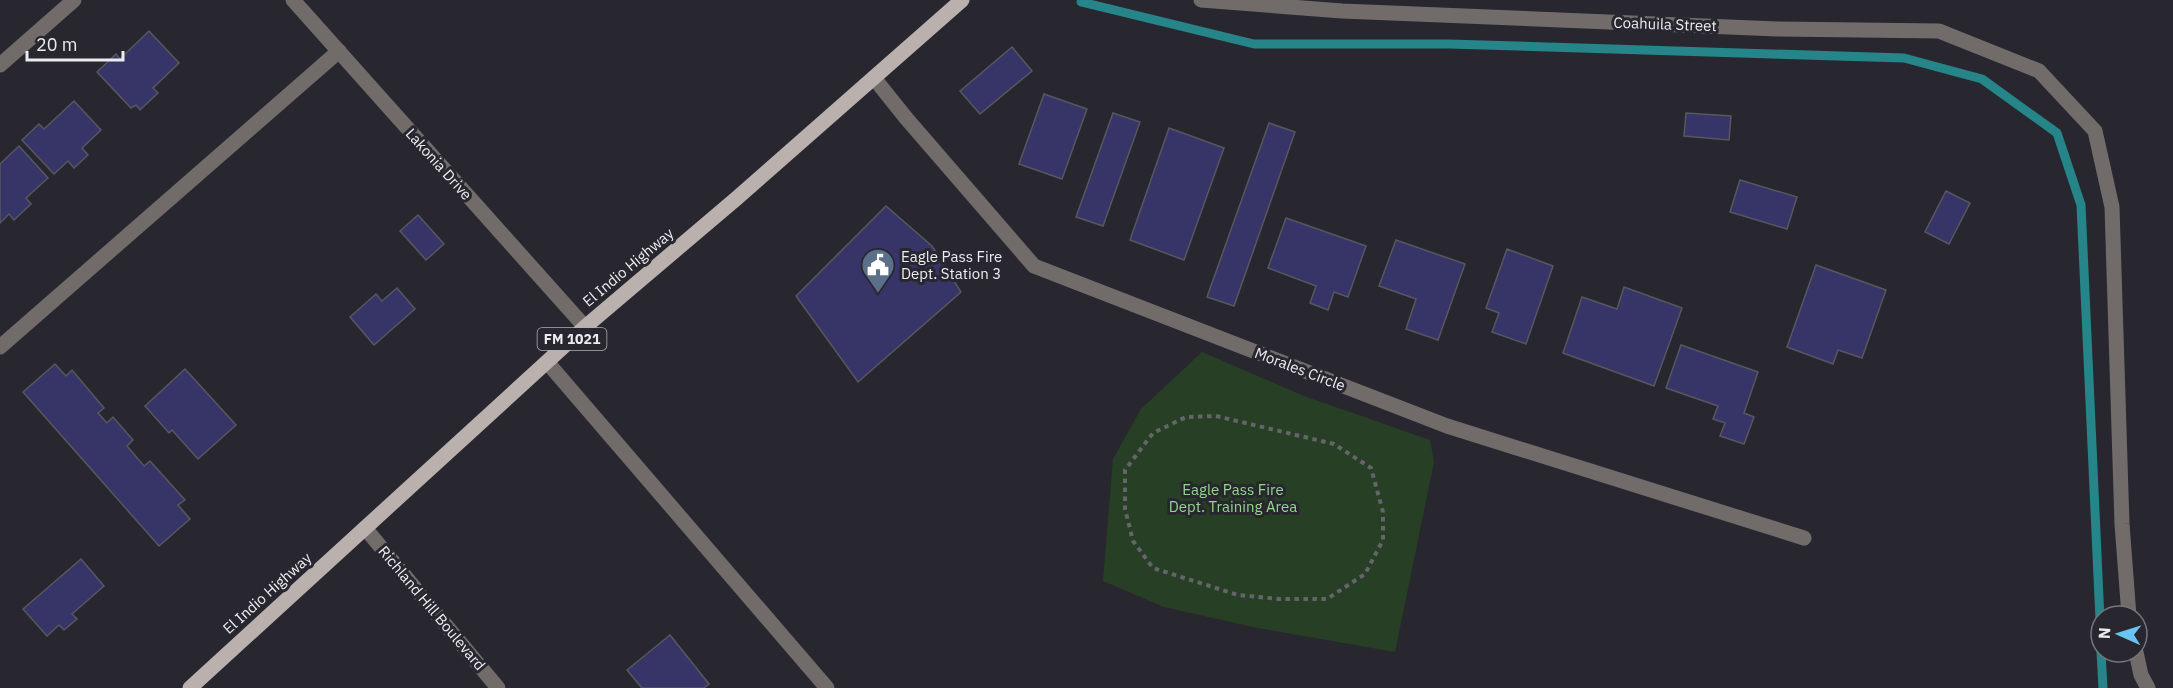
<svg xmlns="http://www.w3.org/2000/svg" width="2173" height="688" font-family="'IBM Plex Sans',sans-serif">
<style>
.green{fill:#274025}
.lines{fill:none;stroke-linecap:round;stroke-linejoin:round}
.stream{stroke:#258589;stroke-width:9}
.building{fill:#373567;stroke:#565760;stroke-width:1.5}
.path{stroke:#65646b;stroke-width:4;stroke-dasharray:4.5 4.5;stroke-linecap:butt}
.minor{stroke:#716c6a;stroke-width:15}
.major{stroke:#bab0ad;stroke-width:15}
.labels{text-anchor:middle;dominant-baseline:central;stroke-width:6;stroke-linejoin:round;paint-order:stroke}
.shield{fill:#28272f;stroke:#b0b0b6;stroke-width:1.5}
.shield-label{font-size:14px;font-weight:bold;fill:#ebebf0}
.street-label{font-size:15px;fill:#ebebf0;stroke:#28272f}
.poi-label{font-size:15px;fill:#ebebf0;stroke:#28272f;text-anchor:start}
.park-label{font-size:15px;fill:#95d590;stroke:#28272f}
</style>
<rect width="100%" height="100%" fill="#28272f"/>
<path class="green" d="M1202 352 1304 396 1430 440 1434 462 1395 652 1258 628 1164 607 1103 581 1113 459 1141 409Z"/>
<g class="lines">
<g class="stream">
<path d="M1081 2 1254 44H1449L1904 58 1982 79 2057 133 2081 205 2101 642"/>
<path d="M2101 652 2103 688"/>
</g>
</g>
<g class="building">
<path d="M149 31 179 63 153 88 158 93 140 110 136 105 131 108 97 72 116 54 120 59Z"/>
<path d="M1012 47 1032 71 980 114 960 91Z"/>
<path d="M1044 94 1087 109 1062 179 1019 164Z"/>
<path d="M74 101 101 130 82 148 88 155 74 168 68 161 54 174 22 140 39 124 44 129Z"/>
<path d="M1113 113 1140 122 1103 226 1076 217Z"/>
<path d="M1686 113 1731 116 1729 140 1684 136Z"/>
<path d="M1269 123 1295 132 1234 306 1207 297Z"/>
<path d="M1169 128 1224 148 1184 260 1130 240Z"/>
<path d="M19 146 48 178 26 198 31 204 14 220 9 214 0 223V164Z"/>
<path d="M1740 180 1797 197 1787 229 1730 212Z"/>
<path d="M1946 191 1970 203 1949 244 1925 232Z"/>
<path d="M886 206 932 246 961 292 858 382 796 296Z"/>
<path d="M418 215 444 244 426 260 400 231Z"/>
<path d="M1286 218 1366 246 1348 297 1334 292 1328 310 1310 303 1316 286 1268 268Z"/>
<path d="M1396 240 1465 264 1438 340 1406 329 1416 299 1379 286Z"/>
<path d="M1507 249 1553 266 1526 344 1492 332 1499 313 1486 308Z"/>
<path d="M1816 265 1886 290 1862 358 1838 350 1833 364 1787 347Z"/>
<path d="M1624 287 1682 308 1654 386 1563 353 1582 297 1617 309Z"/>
<path d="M397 288 415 309 374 345 350 317 376 294 382 301Z"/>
<path d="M1681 345 1758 372 1744 413 1754 417 1744 444 1720 436 1725 423 1713 419 1718 406 1666 388Z"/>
<path d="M55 364 66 376 72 370 104 408 98 413 107 423 113 417 133 440 127 446 144 466 150 461 185 500 178 505 190 519 159 546 23 392Z"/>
<path d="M185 369 236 425 198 459 172 430 169 433 145 406Z"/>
<path d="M81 559 104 586 72 614 77 619 64 630 59 625 47 636 23 609Z"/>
<path d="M670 635 709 684 704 688H642L627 670Z"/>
</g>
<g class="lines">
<path class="path" d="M1216 416 1334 444 1371 468 1383 512V540L1365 574 1327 599H1279L1238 595 1153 568 1133 541 1125 509V470L1153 433 1186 417Z"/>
<g class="minor">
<path d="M293 0 585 327"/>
<path d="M1201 0 1342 11 1777 29 1939 31 2039 71 2095 131 2112 207 2122 524 2129 616"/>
<path d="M0 65 74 0"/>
<path d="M874 78 906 118 1034 266 1447 426 1804 538"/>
<path d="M0 347 339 51"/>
<path d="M547 362 827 688"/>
<path d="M365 528 498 688"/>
<path d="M2136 652 2141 675 2148 688"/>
</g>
<path class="major" d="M190 688 585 327 737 198 962 0"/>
</g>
<defs>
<g id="civic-pin" transform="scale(1.725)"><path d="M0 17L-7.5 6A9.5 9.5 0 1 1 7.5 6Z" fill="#5c6f8a" stroke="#28272f"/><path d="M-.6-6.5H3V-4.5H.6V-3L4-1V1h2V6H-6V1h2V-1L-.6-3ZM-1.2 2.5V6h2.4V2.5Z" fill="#fff"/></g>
</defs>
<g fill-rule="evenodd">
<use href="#civic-pin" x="878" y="265"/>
</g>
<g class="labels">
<rect class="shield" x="537.5" y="328" width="69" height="22" rx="4.5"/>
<g class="shield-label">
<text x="572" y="339">FM 1021</text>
</g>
<g class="street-label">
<text transform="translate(1665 24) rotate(2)">Coahuila Street</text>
<text transform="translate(439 164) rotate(48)">Lakonia Drive</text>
<text transform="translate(628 267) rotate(-40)">El Indio Highway</text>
<text transform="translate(1300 369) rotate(21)">Morales Circle</text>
<text transform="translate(267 593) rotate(-42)">El Indio Highway</text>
<text transform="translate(432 608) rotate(50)">Richland Hill Boulevard</text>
</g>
<g class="poi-label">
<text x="901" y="256">Eagle Pass Fire<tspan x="901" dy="17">Dept. Station 3</tspan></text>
</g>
<g class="park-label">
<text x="1233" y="489">Eagle Pass Fire<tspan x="1233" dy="17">Dept. Training Area</tspan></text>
</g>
</g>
<g transform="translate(2119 634) rotate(273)"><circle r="28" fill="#28272f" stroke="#76757c" stroke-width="1.5"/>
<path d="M0-4.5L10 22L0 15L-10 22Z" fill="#6ac3f1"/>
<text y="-9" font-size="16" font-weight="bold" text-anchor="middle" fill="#ebebf0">N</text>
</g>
<path d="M27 51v9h96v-9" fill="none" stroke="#ebebf0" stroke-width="3"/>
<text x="36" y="51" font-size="18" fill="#ebebf0" stroke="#28272f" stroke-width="4.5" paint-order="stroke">20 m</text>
</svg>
